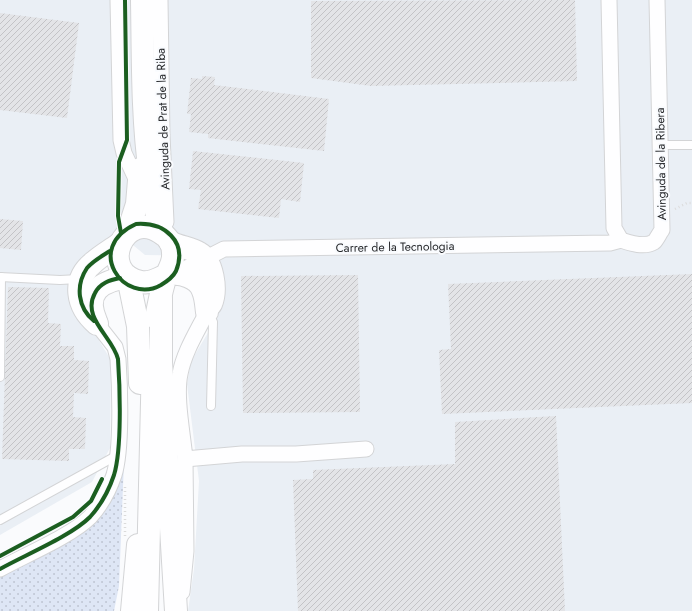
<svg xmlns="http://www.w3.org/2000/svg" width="692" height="611" font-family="Jost,sans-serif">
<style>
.built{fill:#eaeff5}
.grass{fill:url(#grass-dots)}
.building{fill:url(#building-hatch)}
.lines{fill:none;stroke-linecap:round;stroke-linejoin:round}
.service-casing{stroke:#d3d4d6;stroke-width:10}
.minor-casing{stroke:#d3d4d6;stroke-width:17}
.primary-casing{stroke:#d3d4d6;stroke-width:24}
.trunk-casing{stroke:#d3d4d6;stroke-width:24}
.path{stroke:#dbdbdb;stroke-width:2.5;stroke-dasharray:1 3;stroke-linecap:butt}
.service{stroke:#fefeff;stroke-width:8}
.minor{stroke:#fefeff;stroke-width:15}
.primary{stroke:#fefeff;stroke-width:22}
.trunk{stroke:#fefeff;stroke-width:22}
.cycleway-casing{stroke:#f9fbfe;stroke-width:6}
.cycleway{stroke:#1b5e20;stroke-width:4}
.labels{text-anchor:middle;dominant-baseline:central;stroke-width:4;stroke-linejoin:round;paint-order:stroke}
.street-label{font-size:12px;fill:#242629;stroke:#f9fbfe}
</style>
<defs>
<pattern id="grass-dots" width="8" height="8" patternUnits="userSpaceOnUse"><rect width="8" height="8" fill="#dee6f5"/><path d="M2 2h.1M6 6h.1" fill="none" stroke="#bec5d2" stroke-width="1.8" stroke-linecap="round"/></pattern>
<pattern id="building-hatch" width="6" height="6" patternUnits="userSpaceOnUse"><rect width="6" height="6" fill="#e3e4e7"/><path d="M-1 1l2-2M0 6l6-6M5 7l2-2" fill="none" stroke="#c3c3c6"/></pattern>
</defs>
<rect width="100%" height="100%" fill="#fafbfd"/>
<path class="built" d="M0 0H692V611H188L194 569 199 481 187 384 191 361 218 316 217 256 145 255 116 231 101 250 81 257 75 290 95 334 111 360 110 448 92 482 0 535Z"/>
<path class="grass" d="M124 462 119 586 114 611H0V577L89 529C107 510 115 486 124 462Z"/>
<g class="building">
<path d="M575 0 577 81 371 86 311 78V1Z"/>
<path d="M0 13 79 23 67 118 0 110Z"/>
<path d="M202 76 215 77 214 85 329 99 324 151 208 138V134L189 132 191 114H187L191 78 202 79Z"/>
<path d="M193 151 304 163 300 202 281 199 279 218 198 209 201 190 189 189Z"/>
<path d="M0 219 23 221 21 250 0 248Z"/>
<path d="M692 274V403L442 414 439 350 451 349 448 284Z"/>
<path d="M358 275 360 412 243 413 241 276Z"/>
<path d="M8 287 49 288 48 323 61 324 60 346H74V360L89 361 88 394 74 393 73 417 86 418 85 449H69V461L2 459Z"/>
<path d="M556 416 565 611H298L293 480 313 479V470L455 464V422Z"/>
</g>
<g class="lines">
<g class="service-casing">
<g id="service">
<path d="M661 145H692"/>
<path d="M0 277 60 280 79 279"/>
<path d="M208 313 213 322 211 406"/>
<path d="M0 377 1 277"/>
<path d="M0 520 116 456"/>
</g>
</g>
<g class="minor-casing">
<g id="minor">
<path d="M118 0 121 140 124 153 138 183"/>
<path d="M160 0 162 135 166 222"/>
<path d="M609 0 614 228 621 240C630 243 644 248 654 242 657 239 659 234 662 230L657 0"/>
<path d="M175 274 224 249 610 243 621 240"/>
<path d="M207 312C197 332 184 352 180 374 175 397 183 435 185 459L242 454H296L366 449"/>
<path d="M0 569C25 555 71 536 90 517 100 506 109 490 114 475 122 449 120 388 118 359L115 347 97 324"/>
<path d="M182 592 186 551 185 459"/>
</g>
</g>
<g class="primary-casing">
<g id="primary">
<path d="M142 0C143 58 142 116 150 174 153 194 155 215 163 234"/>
<path d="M128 232 137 204 140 169"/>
<path d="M170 242C179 247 191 248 199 253 213 261 217 290 211 304"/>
<path d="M128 277 138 326 140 383"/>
<path d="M156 318C159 304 161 290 166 276 169 269 174 262 173 253 173 245 168 237 161 233 124 207 96 273 141 282 152 284 158 278 167 275 180 271 199 278 203 291 206 298 206 305 207 312"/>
<path d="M96 321C83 291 102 281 128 277"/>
<path d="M97 324C77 307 71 280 94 262 102 255 111 250 119 244"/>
<path d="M147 611 153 360"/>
</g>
</g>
<g class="trunk-casing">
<g id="trunk">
<path d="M161 299V362L176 611"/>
<path d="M132 611 138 545"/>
</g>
</g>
<g class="path">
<path d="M675 209 687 203H692"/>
<path d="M125 536V487"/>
</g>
<use href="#service" class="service"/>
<use href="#minor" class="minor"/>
<use href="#primary" class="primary"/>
<use href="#trunk" class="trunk"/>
<g class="cycleway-casing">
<g id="cycleway">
<path d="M136 224C164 222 188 241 176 271 173 277 166 282 161 285 124 306 83 248 136 224Z"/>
<path d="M121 233 118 216 119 162 127 140 125 0"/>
<path d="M94 321C78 308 75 286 87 268 93 261 102 256 110 251"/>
<path d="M0 556 73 517 91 501 102 479"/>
<path d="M0 569C25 555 71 536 90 517 100 506 109 490 114 475 122 449 120 388 118 359 113 337 81 318 95 293 100 283 110 280 120 278"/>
</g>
</g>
<use href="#cycleway" class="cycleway"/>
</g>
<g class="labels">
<g class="street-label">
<text transform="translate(163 119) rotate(-92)">Avinguda de Prat de la Riba</text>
<text transform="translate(661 164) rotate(-91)">Avinguda de la Ribera</text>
<text transform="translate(395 247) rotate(-1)">Carrer de la Tecnologia</text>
</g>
</g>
</svg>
